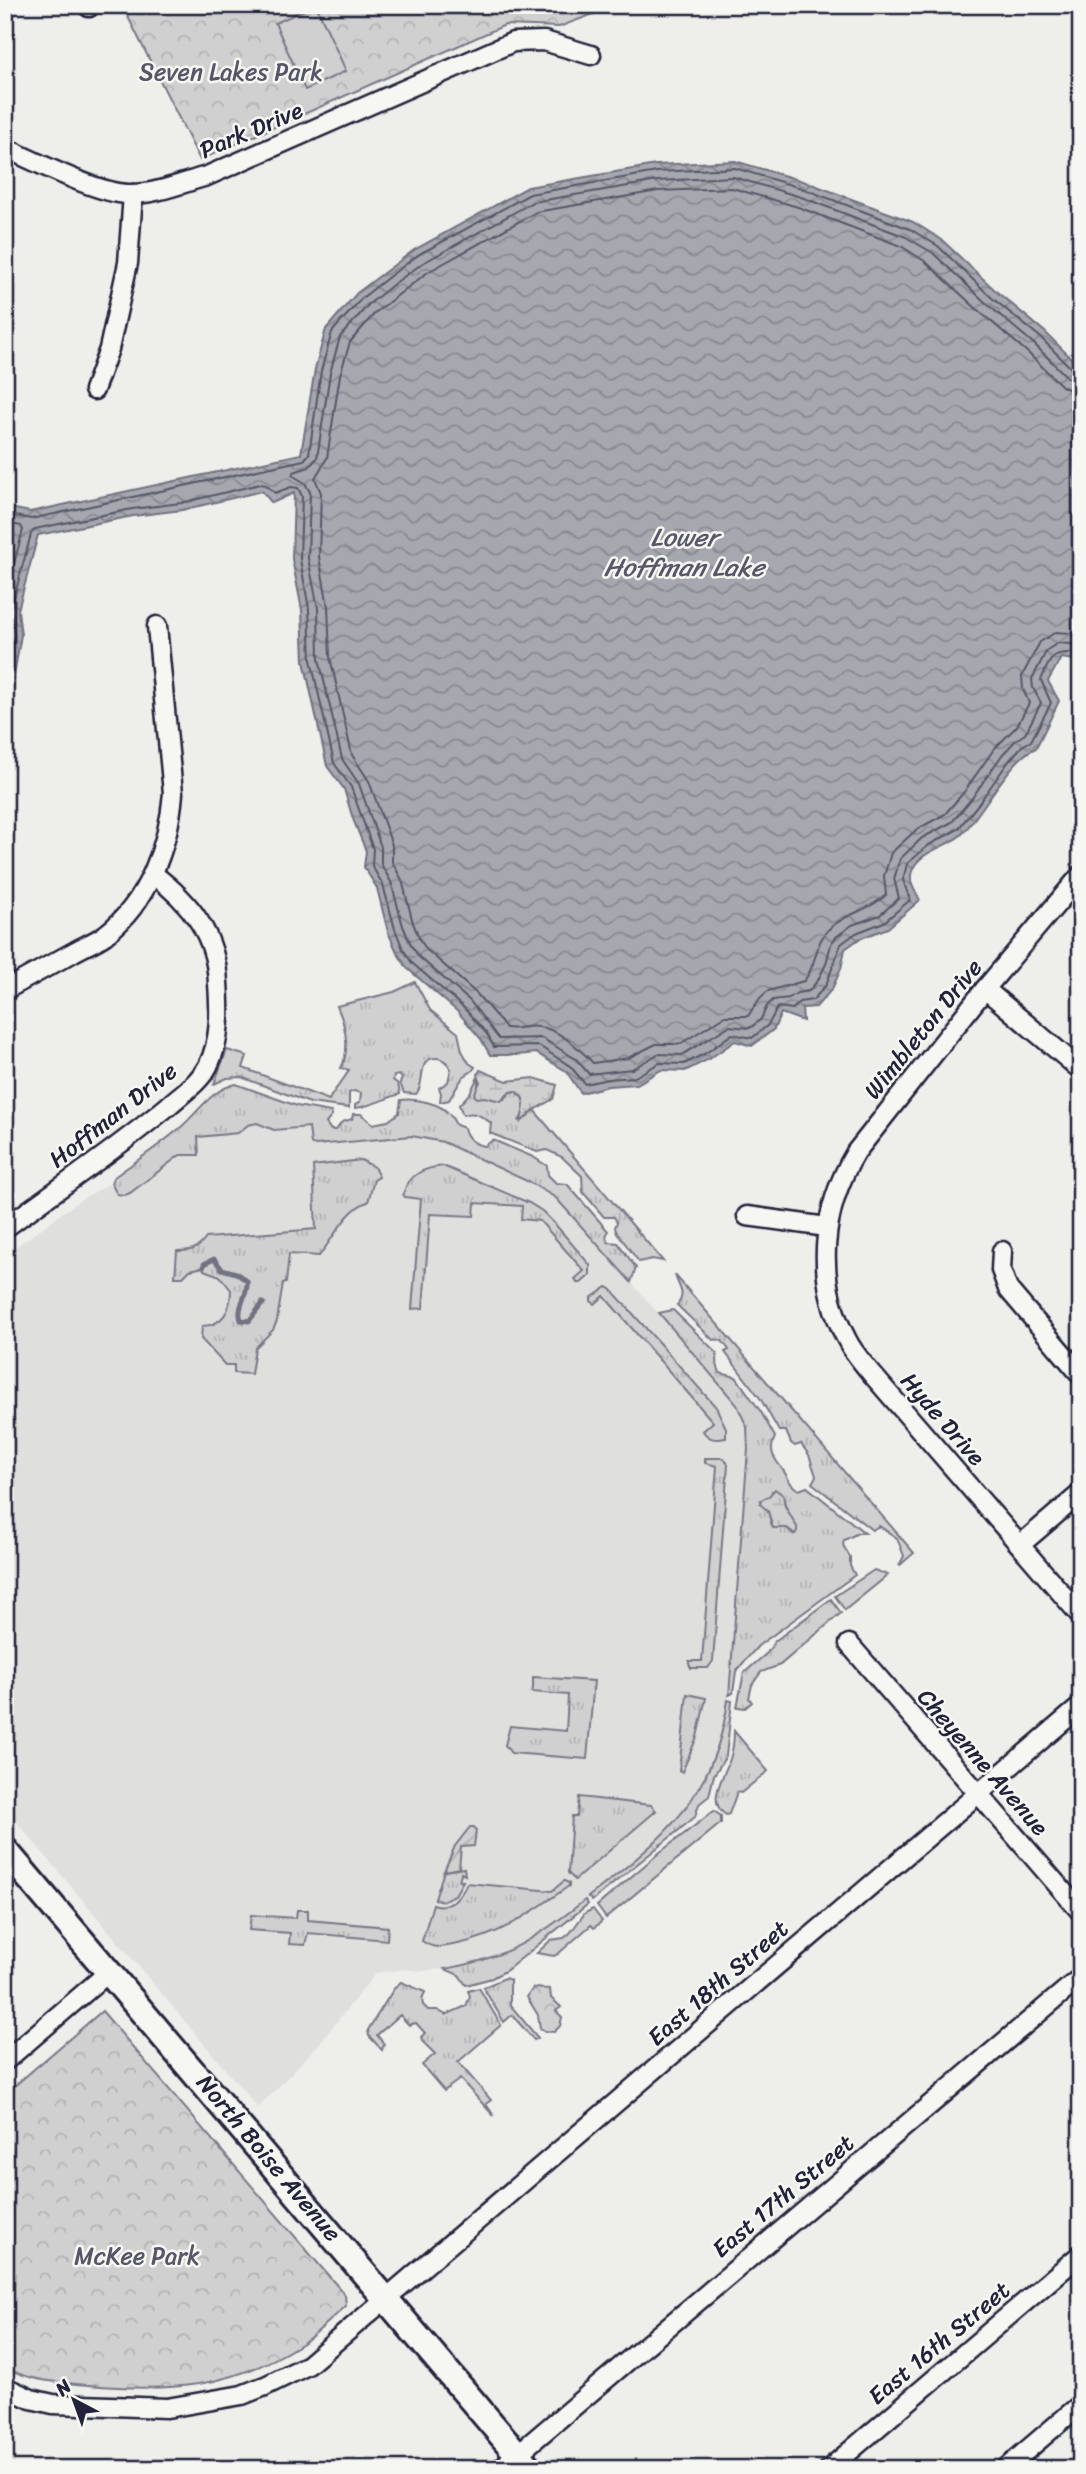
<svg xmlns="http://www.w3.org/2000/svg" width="1086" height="2474" font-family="Sriracha,sans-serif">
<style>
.built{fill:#dfdfde}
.grass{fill:url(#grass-tufts);stroke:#797986;stroke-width:2;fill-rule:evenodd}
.wetland{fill:url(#wetland-marsh);stroke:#797986;stroke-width:2}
.park{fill:url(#park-crowns);stroke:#797986;stroke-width:2}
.garden{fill:url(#garden-furrows);stroke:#797986;stroke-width:2}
.pitch{fill:#d0d0d1;stroke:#797986;stroke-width:2}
.water{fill:url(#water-waves);stroke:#727281;stroke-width:2}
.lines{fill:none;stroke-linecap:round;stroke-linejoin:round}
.shore{stroke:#575769;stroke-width:2}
.stream{stroke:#727281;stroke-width:5}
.street-casing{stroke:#22223b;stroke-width:23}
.secondary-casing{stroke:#22223b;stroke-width:30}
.street{stroke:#f6f6f2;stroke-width:18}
.secondary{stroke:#f6f6f2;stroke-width:24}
.labels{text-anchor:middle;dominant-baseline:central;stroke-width:5;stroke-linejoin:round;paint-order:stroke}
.park-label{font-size:24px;fill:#565668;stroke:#f6f6f2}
.street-label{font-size:24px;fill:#22223b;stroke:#f6f6f2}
.water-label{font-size:26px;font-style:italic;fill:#575769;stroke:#f6f6f2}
</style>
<defs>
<pattern id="grass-tufts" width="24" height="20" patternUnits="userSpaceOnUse" patternTransform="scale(1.75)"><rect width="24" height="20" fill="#d0d0d1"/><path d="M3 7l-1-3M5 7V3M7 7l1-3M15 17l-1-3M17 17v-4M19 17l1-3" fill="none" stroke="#b2b2b4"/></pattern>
<pattern id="wetland-marsh" width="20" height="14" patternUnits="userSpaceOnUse" patternTransform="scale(1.75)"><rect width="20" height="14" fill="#d0d0d1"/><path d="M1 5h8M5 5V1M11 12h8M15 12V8" fill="none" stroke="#b2b2b4"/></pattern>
<pattern id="park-crowns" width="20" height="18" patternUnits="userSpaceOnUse" patternTransform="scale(1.75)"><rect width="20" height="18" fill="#d0d0d1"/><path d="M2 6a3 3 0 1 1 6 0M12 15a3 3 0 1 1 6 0" fill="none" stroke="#b2b2b4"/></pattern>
<pattern id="garden-furrows" width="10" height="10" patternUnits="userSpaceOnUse" patternTransform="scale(1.75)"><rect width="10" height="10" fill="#d0d0d1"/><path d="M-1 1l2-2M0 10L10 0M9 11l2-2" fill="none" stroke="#b2b2b4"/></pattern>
<pattern id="water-waves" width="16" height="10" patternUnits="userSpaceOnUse" patternTransform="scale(1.75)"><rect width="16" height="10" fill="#a7a7af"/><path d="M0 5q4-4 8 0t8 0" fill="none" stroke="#888890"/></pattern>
</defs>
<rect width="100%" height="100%" fill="#eeeeeb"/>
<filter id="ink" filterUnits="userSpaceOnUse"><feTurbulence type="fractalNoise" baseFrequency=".0143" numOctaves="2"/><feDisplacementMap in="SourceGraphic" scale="14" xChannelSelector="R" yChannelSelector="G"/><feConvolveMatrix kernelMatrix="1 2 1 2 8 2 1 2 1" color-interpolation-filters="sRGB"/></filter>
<g filter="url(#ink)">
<path class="built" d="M257 1123 274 1130 309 1127 311 1144 316 1145 412 1136 426 1137 443 1142 545 1190 556 1198 576 1219 729 1394 744 1419 748 1436 735 1627 726 1714 718 1747 710 1767 682 1813 661 1838 600 1888 546 1931 511 1951 466 1965 445 1969 421 1971 406 1969 376 1973 317 2046 258 2108 5 1808V1255L80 1200 111 1183 113 1187 130 1193 180 1155H199L197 1137 238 1133 248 1125Z"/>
<g class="grass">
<path d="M415 982 430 1010 458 1033 462 1051 469 1063 475 1067 472 1071 463 1077 449 1100 440 1102 441 1093 439 1088 448 1082 451 1069C448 1063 444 1059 437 1058 416 1057 426 1085 416 1094L404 1093 400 1083 402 1078 399 1075 394 1076 393 1080 398 1084 400 1094C386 1098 369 1107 355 1108V1105L360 1102 361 1093 354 1091 349 1093V1108L310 1103 241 1077 227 1078 214 1084 227 1050 247 1056 243 1068 329 1100C334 1089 343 1082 349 1070L341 1068C351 1049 345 1024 337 1006L394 992Z"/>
<path d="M478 1077V1089C486 1098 493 1101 505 1099L510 1092 515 1091C527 1098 527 1110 519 1121L521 1122 534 1110 663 1261 652 1259 639 1262 616 1231 615 1227 617 1222 614 1217H604L583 1192 582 1176 562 1157 547 1150 537 1152 490 1133 491 1123C480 1115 474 1111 463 1115L459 1105 470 1093Z"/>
<path d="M236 1084 297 1106 331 1112 332 1116 326 1123 331 1130H336L342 1122 352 1119 353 1114H361L373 1124 388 1121 399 1113 401 1100C415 1098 441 1103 450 1115 453 1118 454 1122 456 1125L464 1128C466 1138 475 1145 485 1146L493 1140 533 1157 547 1166 548 1175 556 1183 567 1184 608 1231 606 1237 608 1242 618 1243 636 1268 631 1282 556 1198 529 1182 443 1142 412 1136 316 1145 311 1144 309 1127 274 1130 257 1123 248 1125 238 1133 198 1137 199 1155H180L130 1193 125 1195 117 1194 111 1183 113 1178C136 1161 159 1146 180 1128 199 1112 210 1090 236 1084Z"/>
<path d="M361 1160 374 1167 379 1177 374 1180 368 1202C348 1207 332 1240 319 1256L289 1254 286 1283H283L277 1321 273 1330 255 1348 251 1374 234 1373V1365H225L201 1339 202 1326C223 1326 231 1309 231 1290L220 1276 204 1270V1267L190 1270 183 1277H175L177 1251C190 1251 198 1250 206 1238L316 1229 313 1166Z"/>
<path d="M443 1166 529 1203 542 1211 554 1223 590 1265V1275L581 1283H577L575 1279 584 1271 540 1221 521 1219 522 1206 475 1203 474 1216 430 1214 423 1308 412 1309 421 1199 405 1197 403 1194C409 1174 424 1168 443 1166Z"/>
<path d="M675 1275 914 1553 899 1566 904 1556 897 1538 879 1526 872 1530 812 1483 816 1476 809 1455 801 1444 795 1446 791 1443 786 1431H779L760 1398 725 1352 729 1350C725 1344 722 1338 713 1340L677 1305C687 1294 678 1286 675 1275Z"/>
<path d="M607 1287 611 1289 716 1407 726 1428V1438C716 1440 709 1440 703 1431L713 1422 604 1296 595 1304 591 1301V1298Z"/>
<path d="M673 1310 717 1353 716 1361 720 1373 736 1377 761 1412 775 1437C767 1453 776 1460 785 1473 789 1480 791 1486 799 1490L807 1487 865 1533H858L844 1540 843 1545 850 1557V1566L855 1575 758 1646 736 1671 733 1693 729 1695 748 1449 747 1427 737 1405 659 1313ZM772 1491 783 1495 785 1505 796 1527 793 1534 787 1528 772 1526 768 1511Z"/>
<path d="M705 1458H724L728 1464 713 1661 708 1668H691L689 1664V1661H702L717 1466 705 1463Z"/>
<path d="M874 1570 888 1575 845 1610 835 1596Z"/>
<path d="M831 1599 841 1613 780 1665 761 1672 752 1685 749 1698 752 1702 745 1708 737 1707 744 1673 767 1653 775 1641Z"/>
<path d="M533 1677 594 1681 587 1759 511 1753 505 1745 510 1726 566 1731 568 1695 531 1692 533 1689Z"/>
<path d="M687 1694 706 1698 697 1737 682 1772 679 1771Z"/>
<path d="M728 1700 732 1701 726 1756 714 1775 709 1796 699 1804 695 1817 592 1901 588 1897C662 1840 715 1798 728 1700Z"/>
<path d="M734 1731 768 1771 741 1793 737 1792 729 1814 726 1815C705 1802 725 1775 730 1759 733 1750 734 1740 734 1731Z"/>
<path d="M579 1797 651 1805 656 1811 575 1880 568 1873 572 1816H577Z"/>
<path d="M714 1811 721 1816V1823L606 1918 597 1906 659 1853Z"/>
<path d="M464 1868 465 1875 461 1873 459 1881H463L455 1895 442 1901 435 1899 444 1871Z"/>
<path d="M564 1881 569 1883V1886C531 1912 505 1934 458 1944 444 1947 434 1950 422 1941L433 1904C451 1910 460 1898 467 1883L552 1891Z"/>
<path d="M585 1900 588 1904 507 1970 492 1978 466 1985 459 1975 445 1969C507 1958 537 1938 585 1900Z"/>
<path d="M593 1909 602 1921 594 1928 591 1925 558 1954 554 1956 537 1953 551 1940 564 1938 570 1933 585 1913Z"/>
<path d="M297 1910H308V1920L388 1927 387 1940 308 1933 305 1945 289 1944 290 1933 249 1930 251 1915 296 1918Z"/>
<path d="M505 1978 510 1980V2005L538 2038 534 2040 512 2015 504 2022 484 1989V1987Z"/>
<path d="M401 1982 425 1992 422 1999 423 2005 428 2010H437L446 2015 466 2006 470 1996 468 1991 479 1988 501 2025 458 2062 491 2100 486 2104 494 2116 460 2079 444 2091 422 2065 435 2054 422 2041 421 2037 425 2033 416 2023 409 2025 400 2015 377 2035 384 2044 382 2050 369 2036 368 2030 395 1987Z"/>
</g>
<g class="wetland">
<path d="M480 1070 507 1081 534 1078 557 1085 553 1099 534 1110 521 1122C522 1111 530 1099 515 1091L510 1092 501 1101 485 1097 477 1098 474 1095 480 1082 478 1074Z"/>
<path d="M775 1489 783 1495 785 1506 797 1527V1531L795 1534 787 1528H773L768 1511 760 1504 761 1500 769 1496Z"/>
</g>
<g class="park">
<path d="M122 5H617L559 27 505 25 200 160Z"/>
<path d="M533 1988 550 1989 551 1998 561 2007 556 2011 562 2017 560 2026 554 2032 545 2031 540 2028 538 2015 527 1997Z"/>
<path d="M102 2011 345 2295 346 2306C331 2319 317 2334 301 2344 231 2389 169 2392 88 2385 59 2382 31 2382 5 2367V2094Z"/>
</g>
<path class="garden" d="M470 1827H474L476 1831 474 1846 461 1847 459 1868 444 1871 455 1846Z"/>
<path class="pitch" d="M316 5 346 71 305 90 275 23Z"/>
<path class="water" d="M735 161 806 182 913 222 942 240 997 292 1045 332 1077 364 1081 371V661L1061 658 1048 681 1059 701 1036 748C1012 756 983 812 963 833 950 847 919 850 912 871 908 882 915 891 920 900L888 928 859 939 845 949 841 969 832 989 816 1007 802 1008 803 1021 781 1013 774 1029 752 1046 735 1041 709 1059 685 1071 661 1070 637 1084 608 1086 581 1093 566 1071 536 1053 517 1055H490L481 1039 458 1012 407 968 397 952 388 932 377 888 364 867 366 851 353 819 344 789 327 766 304 661 302 610 292 559 294 493 272 503 262 491 182 510 133 516 38 535 18 610 21 635 5 727V507L30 512 301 454 315 369 326 329 357 293 414 250 528 187 656 165Z"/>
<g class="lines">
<g class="shore">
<path d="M1081 381 1068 378 1034 344 987 304 933 253 906 237 801 197 733 177 658 181 533 202 423 263 395 283 369 304 340 337 330 373 317 458 309 467 294 472 292 475 305 483 310 492 308 558 318 608 319 659 342 759 359 784 381 847V864L391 882 403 926 411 945 419 957 470 1001 499 1039 542 1038 576 1059 589 1074 632 1069 658 1054 682 1055 729 1026 750 1028 761 1019 767 1006 773 1000 789 998 797 993 809 991 818 980 826 964 831 944 836 937 852 925 880 915 899 898 894 879 900 859 922 838 952 822 972 798 1002 755 1017 739 1025 734 1041 703 1033 688 1032 679 1047 650 1058 643 1081 645"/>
<path d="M1081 392 1072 391 1062 386 1027 352 980 312 926 262 901 246 798 207 732 188 658 191 536 212 428 272 376 312 350 342 340 375 327 458 315 478 321 493 319 557 328 606 330 657 352 755 369 781 392 845V862L402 880 413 923 420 940 427 950 477 994 506 1028C517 1030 528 1025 539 1027 559 1029 580 1049 593 1063L628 1058 656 1044H680L725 1016H748L760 998 768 991 804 981C817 965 815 942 828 930 845 913 869 911 886 895L884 876 891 853 916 830 945 814 964 792 994 749 1017 726 1029 703 1023 689 1022 676 1040 642 1056 632 1081 634"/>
<path d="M5 514 31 519 304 460 309 454 321 371 332 332 362 298 390 276 418 255 530 194 657 172 735 168 804 189 910 229 938 246 992 298 1040 337 1073 370 1081 372"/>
<path d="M5 523 21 526 23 530 5 597"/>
<path d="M5 691 14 635 11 609 31 534 35 529 132 509 181 503 260 484 266 485 275 493 291 487 298 488 302 496 300 559 309 609 311 660 334 763 351 787 373 849 372 866 383 885 395 929 403 949 412 963 464 1008 487 1034 494 1047 539 1046 570 1066 585 1084 608 1079 635 1077 659 1063 684 1064 706 1053 732 1034 752 1038 768 1025 778 1007 793 1009 799 1002 813 1000 826 985 841 944 856 933 884 922 910 900 903 880 907 864 929 845 958 829 979 803 1009 761 1022 746 1031 741 1051 703 1041 680C1052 655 1053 650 1081 654"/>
</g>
<path class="stream" d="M204 1266V1264L214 1259 222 1269 236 1273 247 1281C249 1294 236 1307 241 1320L249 1321 263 1303"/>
<g class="street-casing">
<g id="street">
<path d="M87 5 89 7"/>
<path d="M5 148C35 161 96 193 128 194 154 195 182 183 207 176L513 42 544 41 591 55"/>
<path d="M94 390 109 349 128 263 133 194"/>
<path d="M1081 875 985 989 856 1152C822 1208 814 1278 846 1338 852 1351 862 1362 871 1373L1081 1616"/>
<path d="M985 989 1081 1070"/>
<path d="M5 990C27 978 50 965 72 953 82 947 95 942 105 935 148 902 169 845 173 793L157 626"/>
<path d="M747 1216 827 1227"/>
<path d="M5 1228C59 1188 115 1150 167 1107 181 1094 199 1083 208 1066 221 1040 220 1011 218 983 216 934 190 902 153 874"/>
<path d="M1002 1251 1001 1270 1008 1289 1081 1375"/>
<path d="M1020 1545 1081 1493"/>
<path d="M849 1644 1081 1912"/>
<path d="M5 2061 110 1971"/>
<path d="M5 2387 31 2399 53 2404 167 2408 242 2395 265 2386 308 2365 1081 1706"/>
<path d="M500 2469 1081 1977"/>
<path d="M829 2469 1081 2254"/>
<path d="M1005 2469 1081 2404"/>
</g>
</g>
<g class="secondary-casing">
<path id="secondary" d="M5 1850 530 2469"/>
</g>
<use href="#street" class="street"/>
<use href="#secondary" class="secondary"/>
</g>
</g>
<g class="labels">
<g class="park-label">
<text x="231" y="72">Seven Lakes Park</text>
<text x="137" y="2256">McKee Park</text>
</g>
<g class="street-label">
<text transform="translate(251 130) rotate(-23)">Park Drive</text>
<text transform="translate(923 1029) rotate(-51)">Wimbleton Drive</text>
<text transform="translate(113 1115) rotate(-38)">Hoffman Drive</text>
<text transform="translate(943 1419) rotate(49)">Hyde Drive</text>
<text transform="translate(983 1762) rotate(49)">Cheyenne Avenue</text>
<text transform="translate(718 1983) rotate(-41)">East 18th Street</text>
<text transform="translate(269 2158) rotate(50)">North Boise Avenue</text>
<text transform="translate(783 2196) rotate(-40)">East 17th Street</text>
<text transform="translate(939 2343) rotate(-40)">East 16th Street</text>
</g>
<g class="water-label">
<text x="684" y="537">Lower<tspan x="684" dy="30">Hoffman Lake</tspan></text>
</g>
</g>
<rect width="1086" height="2474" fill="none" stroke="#f6f6f2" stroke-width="28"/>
<rect x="14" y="14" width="1058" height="2446" fill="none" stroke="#22223b" stroke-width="2.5" filter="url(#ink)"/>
<g transform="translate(74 2400) rotate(319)" stroke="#f6f6f2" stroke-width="5" paint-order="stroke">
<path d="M0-5L12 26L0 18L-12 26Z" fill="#22223b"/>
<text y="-10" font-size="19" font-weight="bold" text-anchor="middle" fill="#22223b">N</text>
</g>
</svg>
